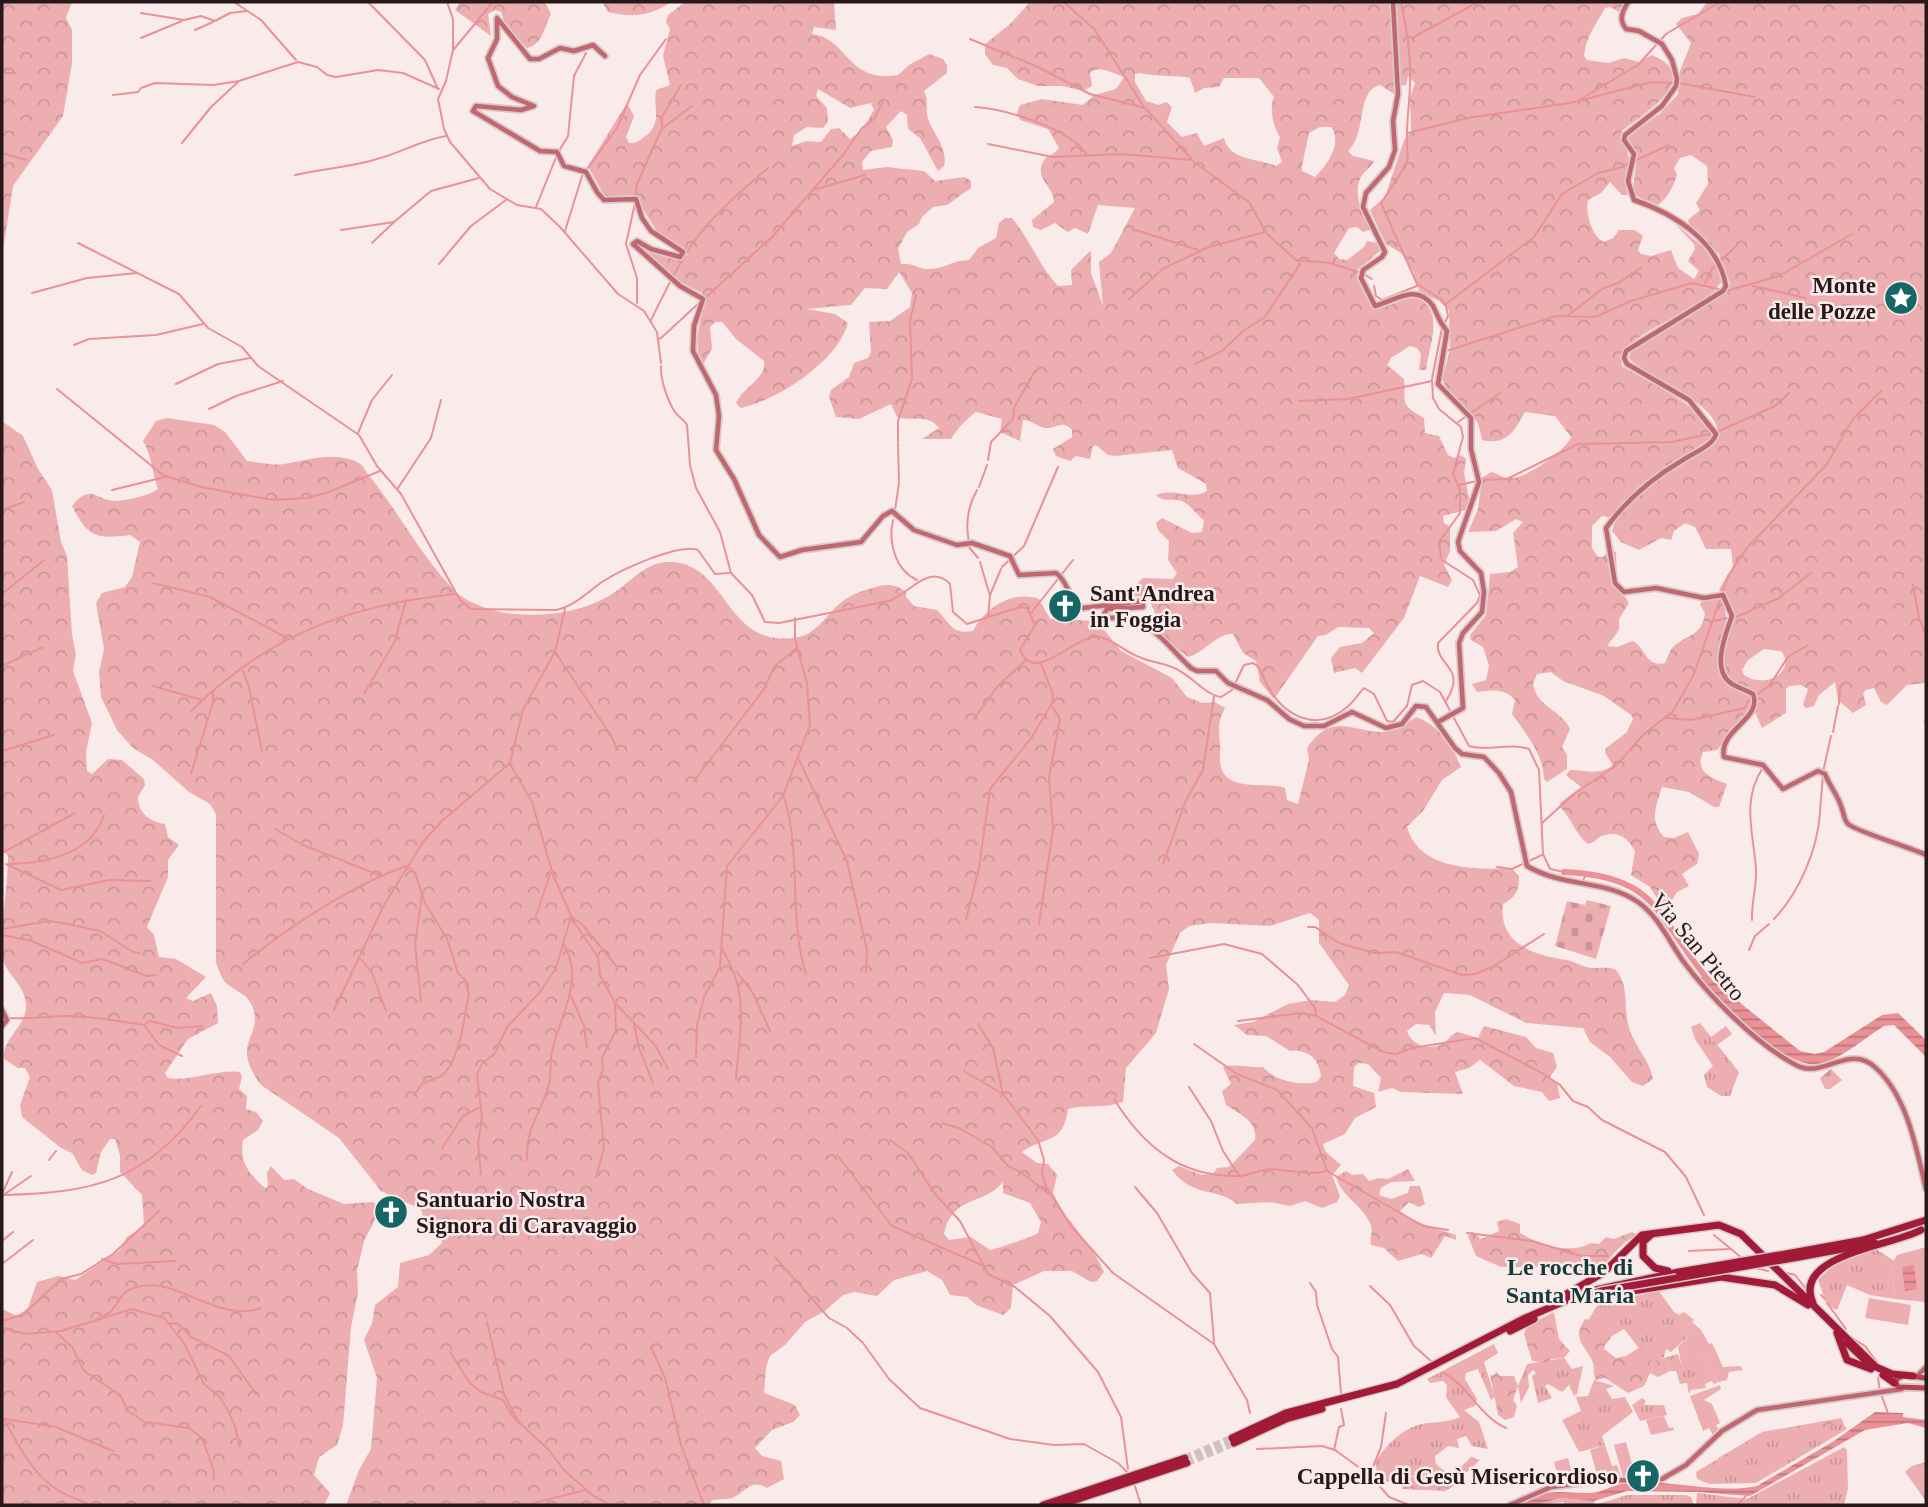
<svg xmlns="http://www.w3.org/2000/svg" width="1928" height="1507" font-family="Georgia,serif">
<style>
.grass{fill:url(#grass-tufts)}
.forest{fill:url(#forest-crowns);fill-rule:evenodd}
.cemetery{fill:url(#cemetery-stones)}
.garden{fill:#ecaeb1}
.water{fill:url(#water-rules)}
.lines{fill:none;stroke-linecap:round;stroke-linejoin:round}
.stream{stroke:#ea9197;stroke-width:2}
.river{stroke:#ea9197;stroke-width:6}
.highway-tunnel{stroke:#d0c1c1;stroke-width:7;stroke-dasharray:7 3.5;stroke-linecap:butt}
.secondary-casing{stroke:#d8c9ca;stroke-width:8}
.primary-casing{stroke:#d8c9ca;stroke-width:9}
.highway-casing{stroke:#d8c9ca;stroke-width:10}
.secondary{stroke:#c1676f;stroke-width:4.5}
.primary{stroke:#b14351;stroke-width:5}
.highway{stroke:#a11a38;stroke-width:7}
.highway-bridge-casing{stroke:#d8c9ca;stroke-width:10;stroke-linecap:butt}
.highway-bridge{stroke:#a11a38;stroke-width:7}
.labels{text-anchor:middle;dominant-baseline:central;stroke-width:5;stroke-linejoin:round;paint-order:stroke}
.poi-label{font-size:23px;font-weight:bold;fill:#27191a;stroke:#faebeb;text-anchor:end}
.street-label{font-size:23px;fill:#27191a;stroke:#faebeb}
.neighbourhood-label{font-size:24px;font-weight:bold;fill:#163939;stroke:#faebeb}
</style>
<defs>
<pattern id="grass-tufts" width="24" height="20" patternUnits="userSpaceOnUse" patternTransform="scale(1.75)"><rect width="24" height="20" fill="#ecaeb1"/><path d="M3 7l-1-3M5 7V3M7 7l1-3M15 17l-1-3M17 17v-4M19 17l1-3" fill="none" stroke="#ca9598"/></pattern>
<pattern id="forest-crowns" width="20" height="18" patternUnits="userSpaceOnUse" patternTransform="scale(1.75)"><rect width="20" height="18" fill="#ecaeb1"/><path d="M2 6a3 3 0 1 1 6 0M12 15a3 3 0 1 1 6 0" fill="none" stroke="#ca9598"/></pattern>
<pattern id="cemetery-stones" width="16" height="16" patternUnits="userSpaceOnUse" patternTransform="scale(1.75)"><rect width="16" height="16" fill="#ecaeb1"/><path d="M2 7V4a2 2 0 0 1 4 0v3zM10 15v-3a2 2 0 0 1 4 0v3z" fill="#ca9598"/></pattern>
<pattern id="water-rules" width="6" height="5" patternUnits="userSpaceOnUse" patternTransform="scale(1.75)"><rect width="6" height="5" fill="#ea9197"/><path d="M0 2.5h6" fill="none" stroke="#be767a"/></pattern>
</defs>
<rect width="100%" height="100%" fill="#faebeb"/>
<g class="grass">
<path d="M1700 1023 1739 1072 1730 1096H1721L1707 1087 1704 1075 1713 1066 1695 1039 1691 1027Z"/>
<path d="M1876 1249 1896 1262 1892 1264 1895 1299 1870 1295 1847 1285 1837 1310 1827 1305 1818 1280 1836 1263Z"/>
<path d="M1659 1291 1674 1312 1679 1315 1684 1312 1694 1320 1686 1328 1690 1335 1671 1352 1666 1349 1664 1357 1655 1363 1649 1361 1624 1329 1612 1336 1603 1348 1605 1339 1589 1319 1598 1304Z"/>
<path d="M1494 1344 1498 1353 1484 1362 1495 1397 1491 1400 1478 1369 1466 1373 1465 1379 1477 1399 1475 1406 1464 1410 1479 1422 1488 1449 1472 1446 1466 1436 1457 1439 1459 1448 1448 1446 1435 1456 1436 1464 1442 1469 1387 1482 1378 1476 1375 1462C1387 1444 1404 1426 1427 1423 1439 1422 1448 1422 1460 1417L1446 1397 1447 1385 1443 1381 1430 1383 1427 1379Z"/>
<path d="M1678 1354 1682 1367 1702 1355 1718 1382 1714 1384 1712 1381 1705 1384 1706 1388 1691 1390 1689 1394 1687 1383 1680 1384 1676 1371H1670L1667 1357Z"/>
<path d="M1564 1358 1572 1369 1583 1366 1577 1394 1574 1396 1569 1385 1562 1392 1548 1384 1545 1386 1552 1398 1538 1403 1532 1376 1536 1373 1533 1370 1528 1375 1529 1387 1521 1403 1518 1386 1527 1364Z"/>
<path d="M1594 1380 1614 1386 1606 1389 1612 1399 1625 1397 1633 1412 1602 1436 1605 1445 1579 1452 1562 1420 1581 1411 1576 1397 1588 1396Z"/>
<path d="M1642 1398 1646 1401 1644 1405H1664L1667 1415 1640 1421 1632 1405Z"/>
<path d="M1835 1421 1842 1422 1847 1429 1756 1483 1709 1484 1697 1479 1696 1472 1760 1434Z"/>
<path d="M1844 1447 1847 1450 1848 1488 1844 1505H1696L1697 1493 1747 1499Z"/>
<path d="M1926 1462V1501L1905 1472 1912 1466Z"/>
<path d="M1627 1495H1686L1691 1497 1694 1505H1595Z"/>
<path d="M1560 1498 1594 1501 1595 1502 1591 1505H1564V1502L1535 1505Z"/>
</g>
<g class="forest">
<path d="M2 2H72L66 18 72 30V63L63 116 13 186 2 257Z"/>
<path d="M460 2H545L551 14C544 26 544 44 527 48L506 27 501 12 495 10 488 14 491 36 455 10Z"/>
<path d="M602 2H671C651 16 631 18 608 12Z"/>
<path d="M685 2H834L836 30 814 27 812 34C847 37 847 84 898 75L909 65 929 54 943 59 947 65V73L924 91C929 100 925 109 928 119 934 135 948 148 944 166L938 171 920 138 908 129 907 115 901 111 886 127 893 140 892 147 871 151 862 162 863 170 886 167 924 171 935 181 965 177 971 181V188L947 205 933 207 922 217 919 224 907 232 898 249 901 264C913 262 919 270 930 269 945 269 952 260 969 260L978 248 996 238 999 223 1005 218H1012C1030 239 1039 266 1058 286L1072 285 1071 270 1091 250V273L1103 306 1099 262 1111 253 1135 208 1098 205 1088 234 1075 228 1068 232 1055 223 1041 230 1033 227 1032 220 1054 202C1054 187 1036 180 1042 164 1045 155 1054 156 1059 148L1048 129 1020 120 1017 112 1020 105 1042 99 1083 105 1094 95 1116 89 1124 77C1113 74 1100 64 1090 73L1092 86 1083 91 1063 86H1038L1018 79 1007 68 993 65 985 54V44L1010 24 1030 2H1626L1619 12 1610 7 1605 8C1596 25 1586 36 1584 56L1587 60 1609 63 1624 58 1639 62 1652 55C1707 78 1640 115 1622 131 1619 142 1626 144 1628 154 1632 169 1622 178 1628 195H1622L1610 182 1601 193 1588 200C1585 212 1592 237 1604 242L1613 238 1619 230H1635L1643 236 1638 250 1641 254 1651 256 1671 250 1678 268 1694 279 1699 271 1688 261 1695 249 1694 244 1674 223 1715 257 1721 282C1706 310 1642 325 1621 354L1622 366C1646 381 1708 409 1714 436L1653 477 1611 518 1602 516 1592 526V548L1598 557H1603L1609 550 1616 552 1617 584 1629 603 1619 619V630L1607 646 1617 647 1633 641C1646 648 1646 668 1665 663 1667 659 1669 652 1672 648 1686 634 1702 637 1705 613L1700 605 1702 601 1720 599C1743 633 1689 666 1751 695L1752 707 1717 750 1703 752C1694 772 1712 778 1727 784L1719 807H1714L1689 792 1662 787C1656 807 1649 820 1664 837L1674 838 1688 832 1699 854 1697 864 1682 874 1689 886 1677 892 1670 903H1660L1650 887 1631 875 1635 851C1628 838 1618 830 1602 836 1596 838 1595 843 1588 844 1575 834 1571 817 1559 806L1561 802 1581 787 1566 775 1570 770C1585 770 1599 776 1613 765L1605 753 1606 748 1626 733 1633 719 1631 715 1604 696 1563 681 1551 672 1537 674 1533 684C1537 708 1561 709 1570 729L1562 747 1567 755V769L1547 782 1544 779C1543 753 1526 734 1512 714L1515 700C1505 688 1491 690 1477 692L1472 684 1486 680 1489 666 1483 647 1471 640 1470 635 1486 615 1490 574 1510 572 1518 567 1513 533 1523 522 1516 519 1496 531 1468 532 1478 509 1482 478 1491 472C1498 473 1503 479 1512 478 1527 478 1566 450 1571 437L1555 416 1525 412C1515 430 1507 446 1482 440 1478 406 1454 406 1442 379L1450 350 1449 311 1439 301 1419 291 1414 273 1401 253 1386 244 1370 210 1385 197 1404 140 1411 132 1410 97 1415 83 1408 76 1406 85 1399 86 1394 94 1380 85C1355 91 1368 132 1348 151L1353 156 1374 161C1371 169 1363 171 1360 179 1353 194 1363 217 1371 229L1363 232 1357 227 1349 228 1334 253 1339 259 1347 260 1364 247 1367 241 1378 243 1380 251 1357 270V279L1372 308C1387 310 1401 297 1418 298 1445 313 1429 345 1426 370H1419L1421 354 1417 348 1410 346 1391 358 1387 365 1404 379C1406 404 1399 404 1424 418L1425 433 1439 436 1448 455 1454 458 1461 455 1466 459 1464 473 1470 503 1466 510 1443 516 1444 523 1450 527V551L1444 565 1452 580 1448 587 1420 576 1404 618 1362 673 1355 668 1334 673 1331 658 1340 647 1362 643 1374 633 1369 628 1338 627 1326 635 1318 636 1274 699 1260 682 1256 661 1243 653 1233 634C1217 633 1204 653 1188 657L1162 636 1159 621 1149 600 1139 596 1114 597 1118 591 1132 588 1143 578 1173 579 1177 573 1168 560 1169 541 1158 530 1156 523 1162 518 1192 533 1202 532 1204 520C1195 514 1189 501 1177 500 1168 499 1163 502 1156 495 1172 487 1191 501 1207 491L1206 484 1178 468 1172 450 1115 456 1108 455 1096 445 1093 446 1090 459 1076 456 1070 461 1056 456 1053 449 1072 437V430C1061 419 1058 429 1045 428 1037 427 1032 420 1023 420L1020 441 1000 432 1002 419 976 412C966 419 958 428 951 439H922L939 428C928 413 913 422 897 417L891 404 859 419 836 417 829 397 831 390 849 377 854 363 868 358 871 352 869 322 890 321 910 307 912 293 899 272 887 289 865 288 851 305 806 309 835 314 848 323C838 361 778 400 741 408L736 403C743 387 767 378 764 361L736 339 722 322H715L710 327 712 349 702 366C689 336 709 308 702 293L681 282 647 252 679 260 688 255 684 248 658 233 634 195 611 198 604 195 588 166 627 103 634 116 626 137 629 143C638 143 638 141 644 137 663 125 653 108 656 90L670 85 663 56 670 29 666 22 668 15ZM1139 73C1157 77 1177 75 1190 78L1195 93 1204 88 1219 87 1224 78H1259L1274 97C1269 109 1273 126 1280 137L1277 148 1282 162 1276 166C1258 158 1229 161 1224 138L1204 146 1197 133 1182 137 1167 122 1172 107 1166 102 1159 105 1146 101 1135 82V74ZM818 89 850 108 871 103 874 110 862 130 850 139 839 128 831 129 821 142 806 141 792 146 794 135 807 127 823 128 828 122 827 108 816 96ZM1320 127H1331C1343 142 1327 166 1315 177L1302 171V166L1309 133Z"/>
<path d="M1707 2H1926V683L1907 685 1887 705 1881 702 1874 688 1866 690 1863 693 1866 705 1853 713 1838 700 1835 682 1819 695 1814 706 1806 708 1803 705 1808 689 1801 685 1789 686 1786 689V713L1762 728 1754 710 1758 702 1755 694 1731 681C1715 655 1728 641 1734 616L1719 589 1733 567 1731 549H1706L1695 527 1685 523 1674 531 1671 540 1661 538 1639 550 1621 542 1612 531C1621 495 1686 462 1716 443 1733 407 1647 379 1629 358L1631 350 1726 292 1730 283 1719 254 1691 228 1688 220 1700 210 1696 203 1708 184 1707 166 1691 155 1680 158 1674 168 1677 175C1673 187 1668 197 1658 205L1638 197 1633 190 1637 155 1627 137 1661 113 1678 94 1680 71 1691 43 1676 24 1682 18 1698 14ZM1764 649 1781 651C1796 668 1770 691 1744 675L1742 670 1748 660Z"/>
<path d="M167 418 214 425 225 432 247 461C259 462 273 466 284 464 308 460 334 451 357 462 365 466 365 472 371 478 400 514 423 559 456 592 469 604 497 613 515 614 546 617 580 612 607 597 628 586 645 560 671 562 729 564 725 651 799 637 818 633 828 612 843 601 852 594 862 591 872 588 886 584 894 583 906 592V597L914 606 937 610C950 623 952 635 973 631 986 607 1012 590 1039 599L1050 619 1097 621 1121 651 1172 678 1187 697 1203 703 1215 702 1225 708C1217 723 1219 730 1220 745 1221 751 1219 756 1220 762 1223 794 1267 781 1285 788L1287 800 1298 804 1309 760 1307 748C1332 712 1350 731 1381 732 1393 733 1406 724 1416 717 1437 724 1453 746 1461 767L1442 780 1423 811 1407 827C1419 870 1475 870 1511 868L1519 876C1519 891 1516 897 1503 904 1498 944 1534 955 1567 960 1576 962 1584 968 1593 968 1602 968 1607 967 1615 969 1630 986 1623 1007 1629 1028 1635 1047 1649 1059 1653 1079L1643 1086 1632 1082 1610 1057 1590 1042 1583 1028 1526 1023 1470 995 1444 993 1435 1012 1436 1036 1429 1025 1416 1024 1407 1031C1412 1045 1426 1050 1440 1045 1447 1043 1450 1034 1458 1032L1478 1038 1484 1026 1526 1037 1536 1048 1553 1053 1557 1067 1550 1077 1557 1083 1560 1098 1549 1101 1542 1092 1514 1086 1480 1060 1469 1068 1455 1072 1463 1094 1401 1092 1392 1088 1378 1092 1381 1078 1368 1064 1359 1063 1354 1067 1353 1086 1374 1093 1376 1107 1355 1118 1345 1134 1323 1144 1325 1151 1341 1165 1332 1175 1340 1196 1337 1202 1322 1208 1305 1201 1290 1206 1270 1202 1237 1204C1215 1186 1194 1199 1172 1170L1179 1166 1202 1175 1213 1174 1217 1168 1229 1167 1255 1140C1258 1121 1239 1114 1226 1105L1222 1091 1231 1084 1223 1067C1233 1063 1250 1068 1263 1067 1275 1081 1299 1086 1317 1082L1321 1076C1319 1058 1307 1049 1290 1051L1266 1036 1247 1035 1234 1025 1253 1022 1288 1004 1311 1000 1335 1002 1345 995 1349 985 1319 943V920L1310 913 1270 926 1211 923 1189 926 1180 933 1166 965 1169 989 1156 1033 1126 1068 1123 1102C1106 1109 1086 1104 1068 1109 1063 1145 1046 1135 1022 1152L1037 1163 1048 1164 1057 1175 1053 1193C1066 1222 1092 1242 1104 1272L1097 1281 1091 1282 1072 1271H1044L1013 1285 1011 1308 1003 1315 976 1305 967 1297 950 1295 942 1280 927 1271 894 1280 877 1296 854 1292 843 1295 825 1311 805 1322 785 1345 770 1356 766 1367 764 1393 795 1405 800 1415 793 1422 772 1430 755 1448 762 1456 781 1461 784 1479 767 1488C753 1479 747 1489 736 1496 730 1500 720 1499 712 1500L709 1505H346L359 1470 371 1449 377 1378 364 1340 372 1323 375 1305 398 1287 400 1263 429 1255 442 1243 440 1237 428 1233 421 1209 381 1191 339 1138 261 1085C229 1042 263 1038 253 1008 248 993 235 992 225 982 221 978 218 968 216 963V814L210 804 189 792 153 760 133 748 117 730 101 697 99 672 104 649 96 603 102 593 125 587 132 577 140 542 130 535C95 539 89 538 72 506 92 482 95 501 116 501 129 500 148 496 158 489 152 473 152 456 143 441L156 421ZM1003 1182V1193L1030 1203 1041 1222 1038 1233C1035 1236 996 1249 990 1250L971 1237 949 1240 944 1234C953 1194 984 1206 1003 1182Z"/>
<path d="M2 421 23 436 38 469 52 490 61 542 67 556 72 635 76 654 73 671 92 723 86 752 87 771 92 774 108 759 122 760 144 779 145 785 138 797C138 813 150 822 165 824L168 837 179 845 168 860V877L147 927 154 935 159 957 176 959 206 977 186 998 193 1001 211 993 217 1006 218 1023 188 1039 165 1073 168 1078C190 1082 217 1069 240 1072L242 1077 239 1089 247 1096 246 1109 256 1112 263 1121 258 1130 243 1140C239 1163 249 1173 265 1188L268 1187 267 1173 271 1166 284 1180 294 1179 308 1189 344 1204 373 1202 378 1206V1214L364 1241 357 1271 358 1293 351 1327 343 1426 337 1445 319 1457 314 1475 330 1493 324 1505H2V1309L17 1316 28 1308 37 1282 58 1276 75 1280 119 1251 127 1237 144 1226 142 1195 120 1172V1155L115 1139H110L101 1152 96 1173 92 1175 82 1170 72 1153 61 1148 22 1117 20 1105 30 1077 25 1068H18L4 1059C2 1038 26 1027 26 1006 26 986 7 975 2 958 0 931 8 884 8 856L2 849Z"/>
<path d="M1408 1169 1415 1181 1391 1182 1381 1188 1379 1195 1391 1199 1408 1193 1410 1186H1420L1425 1204 1419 1207 1409 1202 1400 1211C1414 1223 1438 1229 1456 1235V1240L1445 1236 1431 1258 1422 1254 1398 1261 1384 1248 1371 1245C1369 1237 1374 1231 1370 1223 1362 1205 1342 1197 1336 1177L1346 1171 1352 1175 1363 1174 1369 1181 1378 1178 1388 1179Z"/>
<path d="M1506 1219 1520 1224V1233C1540 1245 1569 1255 1591 1243L1599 1244 1606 1237 1614 1239 1632 1232 1638 1235C1620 1241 1607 1265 1592 1277L1568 1266 1501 1267 1476 1256 1468 1236 1472 1231 1481 1239 1499 1231 1497 1222Z"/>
<path d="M1554 1312 1559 1339 1570 1351 1564 1358 1551 1359 1548 1363 1532 1361 1524 1334 1527 1326Z"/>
<path d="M1585 1319C1595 1319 1602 1329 1606 1336L1604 1349 1616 1358 1626 1356 1640 1347 1652 1362 1667 1357 1670 1371 1658 1377 1650 1373 1644 1386 1628 1393 1605 1378 1596 1380C1592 1373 1595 1370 1593 1363 1588 1347 1570 1341 1585 1319Z"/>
<path d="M1497 1372 1500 1376H1514L1518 1386 1513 1400 1517 1406 1514 1417 1505 1420 1498 1415 1490 1374 1492 1376Z"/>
<path d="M1841 1418 1844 1423 1807 1431 1763 1434 1737 1453 1717 1459 1762 1432Z"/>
<path d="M1471 1457 1480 1460 1464 1475 1463 1481 1445 1491 1403 1489 1399 1480 1442 1469 1449 1474 1455 1473Z"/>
</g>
<g class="cemetery">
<path d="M1587 900 1611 906 1596 959 1555 946 1567 901 1585 905Z"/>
<path d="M1831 1069 1842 1080 1830 1089H1825L1820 1078Z"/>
</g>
<g class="garden">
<path d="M1726 1026 1732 1034 1717 1045 1711 1037Z"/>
<path d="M1926 1247V1302L1895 1299 1892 1264 1897 1255Z"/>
<path d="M1869 1298 1911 1305 1908 1325 1865 1318Z"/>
<path d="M1692 1322 1701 1330 1709 1344 1712 1343 1723 1367 1740 1366 1743 1370 1729 1372 1727 1380 1718 1382 1702 1355 1682 1368 1678 1347 1690 1335 1686 1328Z"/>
<path d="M1720 1385 1721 1389 1704 1400 1712 1404 1720 1423 1716 1425 1719 1430 1713 1435 1709 1428 1703 1431 1690 1396Z"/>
<path d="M1664 1416 1669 1428 1673 1427 1674 1430 1651 1435 1646 1420Z"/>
<path d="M1626 1442 1636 1479 1623 1477 1614 1445Z"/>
<path d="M1605 1445 1612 1466 1617 1465 1621 1478 1608 1479 1606 1470 1596 1471 1590 1450Z"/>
<path d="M1568 1458 1573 1477H1558L1554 1462Z"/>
</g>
<g class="water">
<path d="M1698 977H1708L1800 1051 1815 1054 1824 1052 1882 1015 1898 1013 1926 1040V1057L1894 1025 1884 1026C1865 1038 1844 1056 1824 1063 1789 1076 1721 1001 1698 977Z"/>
<path d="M1914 1265 1917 1289 1905 1291 1902 1267Z"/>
<path d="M1875 1412 1903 1413V1417L1926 1420V1428L1908 1423 1865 1430 1750 1496 1698 1492 1627 1491 1594 1501 1560 1498 1535 1505H1517C1552 1487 1553 1493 1590 1493 1601 1493 1610 1486 1621 1484 1664 1477 1714 1495 1757 1486L1834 1441Z"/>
</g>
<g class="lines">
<g class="stream">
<path d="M234 2 261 20 296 60"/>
<path d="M368 2 425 60 438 89"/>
<path d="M447 2 453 19V50L446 81 438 99 444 129 450 142 490 189 517 205 541 209 560 227 618 294 644 311 657 332 661 363"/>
<path d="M1401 2C1407 29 1411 54 1410 82 1410 107 1404 132 1408 157L1405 167 1381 203 1417 284 1441 299 1446 306 1448 316 1444 325"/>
<path d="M1065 3 1095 30 1144 107"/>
<path d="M2 4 7 2"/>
<path d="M141 13 184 20 201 16 215 21 230 13 247 11"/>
<path d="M195 30 213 22"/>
<path d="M141 38 182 21"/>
<path d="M1412 38 1478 2"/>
<path d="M970 39 1038 67 1090 94 1145 108 1194 162 1249 202 1267 234 1296 260 1330 263 1361 273"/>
<path d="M454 49 493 2"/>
<path d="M2 73H16"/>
<path d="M1679 83 1755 97"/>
<path d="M113 95 138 92 141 88 155 83 213 85 239 81 298 62 317 67 327 75 336 77 378 70 403 73 439 89"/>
<path d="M1579 100 1638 65 1666 34 1720 2"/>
<path d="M975 107C1005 109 1070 128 1087 155"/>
<path d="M663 128 692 106"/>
<path d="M1408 133 1467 118 1570 103 1652 82 1673 83"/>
<path d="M182 143 211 107 238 82"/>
<path d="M988 144 1053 157 1123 154 1191 160"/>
<path d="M559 151 568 136 574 76 586 53"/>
<path d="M2 153 26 160"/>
<path d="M587 169 617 128 640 75 666 39"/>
<path d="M295 175C322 169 350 167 377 159 401 153 421 140 446 136"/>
<path d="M813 190 865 175"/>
<path d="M635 198 637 184 662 128V117L681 85"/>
<path d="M635 203 626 244 637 278V303"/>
<path d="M536 207 557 155"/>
<path d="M341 230 394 222 431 191 479 178"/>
<path d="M1136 230 1198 250"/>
<path d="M565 231 583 173"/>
<path d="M78 243 179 294 208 328 242 347 258 366 359 435 377 466 401 494 460 600 471 609 556 610C574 606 587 593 602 582 620 570 679 543 698 550L715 574 729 573"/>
<path d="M372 243 394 222"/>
<path d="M439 264 471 226 506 200"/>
<path d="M1364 274 1372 279"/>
<path d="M1705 283 1712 269 1735 247"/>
<path d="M1374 286 1376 296 1382 300 1417 286"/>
<path d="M1753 286 1806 298"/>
<path d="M1726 291 1779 276 1852 234"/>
<path d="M32 293 87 278 137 273"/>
<path d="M704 299 773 236 843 155 862 128 874 119 883 102"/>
<path d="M1129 299 1164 268 1209 247 1265 232"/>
<path d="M1446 304 1534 237 1562 194 1598 173 1619 168 1669 145"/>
<path d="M1567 316 1602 289 1620 282 1642 267"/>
<path d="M651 320C665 292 682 256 702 231 721 208 745 188 768 168"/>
<path d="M660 339 700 302"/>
<path d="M74 345 89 339 156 335 203 324"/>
<path d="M1446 351 1556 316 1595 317 1631 301 1692 283 1722 290"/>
<path d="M1195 364 1222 351 1243 331 1265 317 1300 264"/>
<path d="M661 366C660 379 668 402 675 412 679 418 683 418 687 425L690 465 696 488 720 532 731 573 752 595 765 622 779 623 889 601C908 595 929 562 950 584L953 612 967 624 1020 607 1027 608 1035 625 1020 650C1035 687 1075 633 1100 637 1114 640 1125 652 1139 657 1152 663 1168 663 1180 671 1193 678 1206 695 1221 697L1232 690 1244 665 1253 663C1261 667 1263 677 1267 685 1284 716 1316 733 1346 708 1353 703 1358 694 1364 688L1374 694 1387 721 1393 722 1407 706 1412 685 1423 681 1440 692 1469 746C1488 752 1508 742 1529 749L1539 770 1543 854 1550 869 1564 872"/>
<path d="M176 384 218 364 250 358"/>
<path d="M57 389 163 475 201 487 273 500 306 498 326 493 380 471"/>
<path d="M1299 401 1348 399 1432 381"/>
<path d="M209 409 236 396 283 381"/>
<path d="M1458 422 1500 393"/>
<path d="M1717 432 1775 406 1789 393"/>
<path d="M358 433 372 400 392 375"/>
<path d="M898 442V421L912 379 910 321 916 295"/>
<path d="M898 444 899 481"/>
<path d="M988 460 991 442 1013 419 1014 408 1035 371"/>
<path d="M1481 480 1507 479 1578 444 1672 442 1714 433"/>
<path d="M1459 485 1477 481"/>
<path d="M979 487 987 465"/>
<path d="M398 488 431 438 441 400"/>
<path d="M112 490 165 477"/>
<path d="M2 510 24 502"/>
<path d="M895 510 899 483"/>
<path d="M893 520C888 542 895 570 917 580"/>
<path d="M969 542C965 523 968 506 977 490"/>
<path d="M968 546 978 558"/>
<path d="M1441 558 1439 542 1460 513V490L1453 474 1463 437 1461 427 1439 409 1433 398 1432 379 1442 328"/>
<path d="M1442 560 1473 580 1480 595 1477 603 1438 643C1435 666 1468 667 1446 701"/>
<path d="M980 562 990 596 988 617"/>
<path d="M1002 567 1024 546 1058 467"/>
<path d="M153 583 210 597 289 639"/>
<path d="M1913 584 1919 618 1926 636"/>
<path d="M2 594 44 560"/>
<path d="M990 595 1001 569"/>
<path d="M1031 613 1073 560"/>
<path d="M1734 618 1779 598 1811 573"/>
<path d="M1713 621 1728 618"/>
<path d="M555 652 610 734 618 750"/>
<path d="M2 666 43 647"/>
<path d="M243 671 249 687 262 751"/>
<path d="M153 686 202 700"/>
<path d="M364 694 395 641 406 600"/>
<path d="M1839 704 1840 686"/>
<path d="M191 711C268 635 349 605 455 594"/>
<path d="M1667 718 1691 720 1745 708 1747 702 1769 686 1788 657 1808 645"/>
<path d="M974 719 998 686 1026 660"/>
<path d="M1925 721 1926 724"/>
<path d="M1833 732 1838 706"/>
<path d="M2 751 54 735"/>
<path d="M799 760 847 861 867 950 866 972"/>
<path d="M510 764 532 802 553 875 574 922 598 957 600 975 615 1003 616 1030 602 1058 603 1070 598 1083 604 1148 596 1177"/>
<path d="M1823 772 1831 736"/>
<path d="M191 773 213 703V691"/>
<path d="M694 781 764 689 774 667 797 648"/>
<path d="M784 797C802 854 788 918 806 974"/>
<path d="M1820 811 1823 775"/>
<path d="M1542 823 1574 794 1617 765 1643 735 1673 711 1694 674 1728 576 1747 548 1827 464 1853 419 1881 391"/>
<path d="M275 829 303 845 379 875"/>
<path d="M2 853 75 813"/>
<path d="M6 864 61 890 109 880 150 881"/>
<path d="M10 864C46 863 91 855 104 815"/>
<path d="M1163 864 1186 800 1203 770 1214 696"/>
<path d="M408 867 415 873 425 903 447 939 458 973 465 980 469 994 461 1037 452 1063 443 1075 422 1084 414 1095"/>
<path d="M1497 867 1512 869 1542 855"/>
<path d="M1582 882 1587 873"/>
<path d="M535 919 551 871"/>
<path d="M574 919 582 924 617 967"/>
<path d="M1774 919C1799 893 1818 849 1820 812"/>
<path d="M966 920 979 868 990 789 1032 737 1052 703 1053 694 1041 664"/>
<path d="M1752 920C1751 903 1757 887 1756 870 1754 835 1741 802 1762 769"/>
<path d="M1039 924 1053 829 1049 778 1060 719 1052 706"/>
<path d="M1308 927H1315L1339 943 1374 953 1396 952 1462 975 1475 974 1494 966 1544 934"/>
<path d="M2 929 49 921 68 924 100 931 133 952 140 953"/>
<path d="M2 935 32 941 82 963 102 959 147 976 155 975"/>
<path d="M722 949C750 993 740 1029 736 1079"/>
<path d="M1749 950 1755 936 1769 924"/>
<path d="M1150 958 1224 944 1262 954 1298 985 1315 1008 1316 1015"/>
<path d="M361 959 372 973 386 1011"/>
<path d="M243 964C288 927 351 886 406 866"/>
<path d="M737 972 753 993 770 1031"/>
<path d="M571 996 584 1026 587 1048"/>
<path d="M421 1001 415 944 422 894"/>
<path d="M615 1003 655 1045 668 1069"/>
<path d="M334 1010 384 905 423 842 442 821 510 763 523 709 555 652 565 609"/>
<path d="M2 1017C25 1021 45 1016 68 1016 94 1016 118 1021 144 1025L159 1045 182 1056"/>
<path d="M1238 1021 1301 1013 1316 1016 1383 1052 1396 1054 1412 1048 1475 1038 1542 1073 1560 1085 1573 1101 1588 1107 1602 1120 1665 1152 1686 1177 1704 1215"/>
<path d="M634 1024 639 1048 653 1083"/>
<path d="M978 1024 993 1048 1003 1094 1038 1140 1044 1160 1042 1174 1046 1186 1070 1225 1113 1273 1214 1344 1247 1400 1250 1413"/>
<path d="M144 1025 150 1021 178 1028 203 1026"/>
<path d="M1194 1044 1237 1074 1277 1090 1312 1128 1327 1171 1423 1226 1448 1230"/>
<path d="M696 1058 697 1025 704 997 720 967 727 866 783 796 810 725 807 683 795 639V618"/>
<path d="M964 1071 1001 1093"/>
<path d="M1189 1087 1211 1121 1223 1151 1238 1174"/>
<path d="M1114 1099C1143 1146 1181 1178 1240 1176 1251 1175 1261 1169 1272 1169 1289 1170 1309 1176 1326 1171"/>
<path d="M942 1123 959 1128 992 1147 1008 1166 1022 1173 1049 1194"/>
<path d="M890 1140 908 1153 935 1194 960 1221 988 1274 1015 1287 1050 1316 1098 1372 1121 1417 1128 1469"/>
<path d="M442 1148 463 1116 480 1107"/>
<path d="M837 1155 892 1226 984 1266"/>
<path d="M49 1160 56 1151"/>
<path d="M527 1160C526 1124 541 1115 549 1084 552 1072 549 1059 553 1047 562 1012 584 980 564 945"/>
<path d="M481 1174 478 1143 482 1118 477 1074 482 1064 495 1053 507 1027 541 991 556 968 571 917"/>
<path d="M1135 1187 1157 1213 1192 1273 1210 1293 1214 1343"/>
<path d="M2 1194 12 1172"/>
<path d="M4 1195C92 1193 147 1181 201 1106"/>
<path d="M2 1196 31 1176"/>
<path d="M1467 1233 1532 1241 1581 1256H1608"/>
<path d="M1714 1235 1743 1259"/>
<path d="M2 1241 13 1232"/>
<path d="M1689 1251 1729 1249"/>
<path d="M775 1257 829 1318 847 1328 863 1343 889 1379 920 1408 1010 1439 1054 1445 1084 1444 1118 1463 1130 1475"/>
<path d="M102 1259 117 1264 176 1261"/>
<path d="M2 1264 33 1240"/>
<path d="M1756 1268 1768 1271"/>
<path d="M1787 1273 1795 1275 1807 1290"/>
<path d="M1310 1283 1316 1292 1317 1305 1332 1349 1338 1357 1341 1393"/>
<path d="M1370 1286 1390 1305 1414 1346 1431 1361"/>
<path d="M1821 1295 1825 1299"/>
<path d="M1827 1303 1846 1329"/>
<path d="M2 1321 24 1314 61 1279 81 1274 113 1254 160 1210"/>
<path d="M93 1322C99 1318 107 1315 112 1310 118 1304 120 1294 129 1290 173 1269 214 1325 261 1308"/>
<path d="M487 1322 504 1394 518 1421"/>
<path d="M170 1323 178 1324 191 1337 229 1356 256 1394"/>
<path d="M2 1328 26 1334 61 1331 132 1309 164 1318 184 1343 204 1384 220 1397 227 1409 235 1426 240 1448"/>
<path d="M57 1333 72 1347 84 1371 120 1395 128 1411 145 1422 189 1428 202 1438 213 1468 214 1480"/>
<path d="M1849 1336 1865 1346 1880 1366"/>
<path d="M651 1347 665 1378 681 1445 704 1505"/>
<path d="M450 1352 470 1383 481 1392 503 1400 513 1417 548 1449 564 1470 592 1495 610 1505"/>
<path d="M1444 1373C1469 1386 1479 1416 1506 1428"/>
<path d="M1878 1378 1880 1391"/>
<path d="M1881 1394 1888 1413"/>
<path d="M2 1416C18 1443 31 1474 59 1491 69 1497 80 1499 89 1505"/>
<path d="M5 1419 56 1427 113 1451"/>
<path d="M1257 1449 1322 1446 1335 1450 1371 1476 1389 1497 1409 1505"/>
<path d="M1334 1450 1339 1427 1344 1425 1341 1409"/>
<path d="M1370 1474 1381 1447 1386 1413"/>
<path d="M1134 1483 1141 1505"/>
<path d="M494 1504 526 1505 585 1490"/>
<path d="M1737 1505 1746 1496"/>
</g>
<path class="river" d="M1564 872C1660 876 1656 917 1709 981"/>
<g class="highway-tunnel">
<path d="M1185 1458 1232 1438"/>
<path d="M1187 1463 1234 1443"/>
</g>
<g class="secondary-casing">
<g id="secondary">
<path d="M1393 2 1398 94 1393 121 1395 150 1389 167 1366 193 1363 207 1385 252 1382 257 1363 270 1361 278 1375 306C1394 301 1417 282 1433 306 1438 316 1439 322 1447 331L1438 384 1471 418V449L1479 482 1458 542 1460 551 1481 573 1484 592 1482 612 1463 633 1459 643 1463 708 1438 722"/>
<path d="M1628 2C1623 11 1618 19 1626 29L1639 31 1662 44 1672 60 1677 79 1676 86 1662 106 1625 135 1624 140 1634 154 1628 181 1634 200C1675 214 1718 241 1726 286L1723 291 1626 351 1624 358 1627 364 1689 400 1716 434C1713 446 1693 453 1683 460 1652 478 1627 499 1606 528L1615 583 1624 592 1656 588 1704 598 1723 595 1732 616C1726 634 1710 670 1732 684 1739 688 1746 690 1753 694 1763 719 1718 730 1724 757L1763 765 1783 789 1818 771 1825 774C1830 787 1838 795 1842 809 1844 814 1844 820 1848 824 1855 831 1912 848 1926 855"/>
<path d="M605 56 593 45 574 51 560 48 539 59H530L497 18V39L488 58 498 86 512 97 534 106 521 110 476 106 473 111 540 151 557 152 564 166 586 172 597 192 604 200 636 199 642 218 651 231 683 252 680 257 651 249 637 241 633 244 680 286 703 299 694 326 693 351 716 395 719 416 716 450 734 479 759 535 780 557 802 550 861 542 883 516 892 511 914 530 957 545 972 543 1010 556 1019 575 1056 573C1070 583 1067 600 1083 608L1143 601V607L1107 609 1104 614 1109 618C1150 615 1163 642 1191 668L1197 671H1216L1228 683 1267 700 1289 719 1304 726H1324L1352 712 1386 728 1402 724 1416 706 1426 707 1455 748 1462 754 1484 757 1499 773 1511 792 1527 866C1564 888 1605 879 1638 902 1658 916 1669 941 1683 961 1709 996 1757 1045 1796 1065 1823 1080 1849 1042 1876 1068 1908 1098 1916 1148 1926 1189"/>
<path d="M2 1010 7 1020 2 1026"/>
<path d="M1918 1375 1926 1367"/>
<path d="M1510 1505 1551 1487 1598 1481 1662 1479 1686 1465 1722 1431 1757 1410 1902 1389"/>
</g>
</g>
<g class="primary-casing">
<g id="primary">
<path d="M1902 1376 1895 1380 1898 1387 1926 1388"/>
<path d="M1911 1376 1925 1378"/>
</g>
</g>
<g class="highway-casing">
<g id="highway">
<path d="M1652 1234 1643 1242V1256L1655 1268 1668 1271"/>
<path d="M1797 1252 1863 1240 1926 1220"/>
<path d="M1799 1257 1875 1243"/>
<path d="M1563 1296 1603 1273 1642 1235 1719 1225 1741 1234 1876 1367 1892 1374 1913 1376"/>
<path d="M1587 1298 1721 1277 1775 1285 1808 1305"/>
<path d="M1813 1303C1791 1255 1892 1246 1921 1230"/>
<path d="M1510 1331 1534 1319"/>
<path d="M1837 1333 1847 1360 1871 1369"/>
<path d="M1847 1343 1871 1366"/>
<path d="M1883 1375 1894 1383"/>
<path d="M1232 1438 1286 1413 1397 1384 1523 1319 1586 1292 1679 1272"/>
<path d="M1234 1443 1286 1419 1322 1409"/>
<path d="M1043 1505 1185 1458"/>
<path d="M1060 1505 1187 1463"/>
</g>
</g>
<use href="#secondary" class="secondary"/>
<use href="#primary" class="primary"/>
<use href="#highway" class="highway"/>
<g class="highway-bridge-casing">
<g id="highway-bridge">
<path d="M1679 1272 1797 1252"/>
<path d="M1572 1300 1601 1291 1799 1257"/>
</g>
</g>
<use href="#highway-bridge" class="highway-bridge"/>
</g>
<defs>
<g id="sight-disc" transform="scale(1.75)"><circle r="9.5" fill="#176666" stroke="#faebeb"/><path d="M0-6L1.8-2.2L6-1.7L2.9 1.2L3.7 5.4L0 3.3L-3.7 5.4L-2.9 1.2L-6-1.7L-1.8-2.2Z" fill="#fff"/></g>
<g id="church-disc" transform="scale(1.75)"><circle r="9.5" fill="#176666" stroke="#faebeb"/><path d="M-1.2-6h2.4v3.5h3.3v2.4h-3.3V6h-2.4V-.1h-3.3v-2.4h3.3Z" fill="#fff"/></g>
</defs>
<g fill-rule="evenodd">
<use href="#sight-disc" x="1901" y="298"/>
<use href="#church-disc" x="1065" y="606"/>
<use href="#church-disc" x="391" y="1212"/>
<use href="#church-disc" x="1643" y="1476"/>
</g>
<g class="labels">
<g class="poi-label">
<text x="1876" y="285">Monte<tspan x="1876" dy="26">delle Pozze</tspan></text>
<text x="1090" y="593" text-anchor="start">Sant'Andrea<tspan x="1090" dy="26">in Foggia</tspan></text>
<text x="416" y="1199" text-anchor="start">Santuario Nostra<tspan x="416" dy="26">Signora di Caravaggio</tspan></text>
<text x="1618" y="1476">Cappella di Gesù Misericordioso</text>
</g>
<g class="street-label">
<text transform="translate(1698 947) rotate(50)">Via San Pietro</text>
</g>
<g class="neighbourhood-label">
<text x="1570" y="1267">Le rocche di<tspan x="1570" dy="28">Santa Maria</tspan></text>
</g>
</g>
<rect width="1928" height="1507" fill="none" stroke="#27191a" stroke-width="7"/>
</svg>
